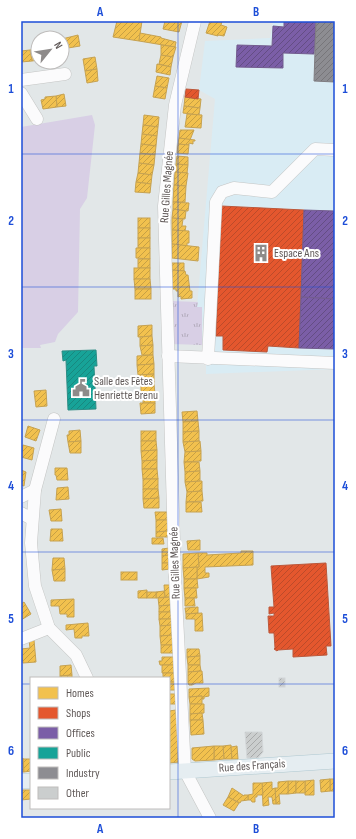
<svg xmlns="http://www.w3.org/2000/svg" width="356" height="839" font-family="'Sofia Sans Condensed',sans-serif">
<style>
.commercial{fill:#d9ecf4}
.grass{fill:url(#grass-tufts)}
.garden{fill:#d8cfe5}
.homes{fill:url(#homes-hatch);stroke:#c6a251}
.shops{fill:url(#shops-hatch);stroke:#bc583b}
.offices{fill:url(#offices-hatch);stroke:#735c8f}
.public{fill:url(#public-hatch);stroke:#2d8d85}
.industry{fill:url(#industry-hatch);stroke:#807d81}
.building{fill:url(#building-hatch);stroke:#d2d6d8}
.lines{fill:none;stroke-linecap:round;stroke-linejoin:round}
.minor-casing{stroke:#c4c5c4;stroke-width:13}
.major-casing{stroke:#afc8d0;stroke-width:16}
.minor{stroke:#fbfbfc;stroke-width:12}
.major{stroke:#e5edf1;stroke-width:15}
.grid{fill:none;stroke:#1d4ed8;stroke-width:1;stroke-opacity:0.55}
.labels{text-anchor:middle;dominant-baseline:central;stroke-width:4;stroke-linejoin:round;paint-order:stroke}
.street-label{font-size:12px;fill:#605958;stroke:#fff}
.poi-label{font-size:12px;fill:#605958;stroke:#fff;text-anchor:start}
.neatline{fill:none;stroke:#1d4ed8;stroke-width:1.5}
.grid-label{font-size:13px;text-anchor:middle;font-weight:bold;fill:#1d4ed8}
</style>
<defs>
<pattern id="grass-tufts" width="24" height="20" patternUnits="userSpaceOnUse"><rect width="24" height="20" fill="#d8cfe5"/><path d="M3 7l-1-3M5 7V3M7 7l1-3M15 17l-1-3M17 17v-4M19 17l1-3" fill="none" stroke="#b3abbc"/></pattern>
<pattern id="homes-hatch" width="6" height="6" patternUnits="userSpaceOnUse"><rect width="6" height="6" fill="#f2c14e"/><path d="M-1 1l2-2M0 6l6-6M5 7l2-2" fill="none" stroke="#c7a044"/></pattern>
<pattern id="shops-hatch" width="6" height="6" patternUnits="userSpaceOnUse"><rect width="6" height="6" fill="#e4572e"/><path d="M-1 1l2-2M0 6l6-6M5 7l2-2" fill="none" stroke="#bc4b2a"/></pattern>
<pattern id="offices-hatch" width="6" height="6" patternUnits="userSpaceOnUse"><rect width="6" height="6" fill="#7b5ea7"/><path d="M-1 1l2-2M0 6l6-6M5 7l2-2" fill="none" stroke="#644d84"/></pattern>
<pattern id="public-hatch" width="6" height="6" patternUnits="userSpaceOnUse"><rect width="6" height="6" fill="#17a398"/><path d="M-1 1l2-2M0 6l6-6M5 7l2-2" fill="none" stroke="#18887f"/></pattern>
<pattern id="industry-hatch" width="6" height="6" patternUnits="userSpaceOnUse"><rect width="6" height="6" fill="#8d8d92"/><path d="M-1 1l2-2M0 6l6-6M5 7l2-2" fill="none" stroke="#77767a"/></pattern>
<pattern id="building-hatch" width="6" height="6" patternUnits="userSpaceOnUse"><rect width="6" height="6" fill="#cbcece"/><path d="M-1 1l2-2M0 6l6-6M5 7l2-2" fill="none" stroke="#a8aaaa"/></pattern>
</defs>
<rect width="100%" height="100%" fill="#e2e7e8"/>
<path class="commercial" d="M273 21H335V369L206 374V363L203 353 202 307H197L215 99 199 90 205 41 270 38Z"/>
<path class="grass" d="M172 301 198 302 197 307H202V345L172 344Z"/>
<path class="garden" d="M92 115 95 125 87 198 80 209 78 312 58 334 55 342 40 345 41 348H21V127Z"/>
<g class="homes">
<path d="M117 21H142L139 41 113 37Z"/>
<path d="M165 21H182L179 32 163 29Z"/>
<path d="M210 21H222L221 25 227 27 224 36 218 35V36L206 33Z"/>
<path d="M140 33 161 37V38L176 42 175 47 139 41Z"/>
<path d="M78 35 80 46 62 49V39Z"/>
<path d="M161 45 176 47 173 57 161 55Z"/>
<path d="M38 48V60L32 61 30 50Z"/>
<path d="M30 50 32 61 21 62V51Z"/>
<path d="M161 55 173 57 171 67 159 64Z"/>
<path d="M95 57 97 69 85 71 83 59Z"/>
<path d="M157 64 171 67 170 75 156 72Z"/>
<path d="M97 69 98 81 87 83 85 71Z"/>
<path d="M157 76 169 78 167 88 155 86Z"/>
<path d="M155 86 167 88 165 99 153 97Z"/>
<path d="M64 94 66 106 57 107 56 96Z"/>
<path d="M56 96 57 107 43 109 41 100 45 99V97Z"/>
<path d="M185 97 201 99 200 108 184 106Z"/>
<path d="M184 106 200 108 199 115 183 113Z"/>
<path d="M187 114 202 115 201 128 185 127Z"/>
<path d="M144 115 159 117 158 127 143 125Z"/>
<path d="M143 125 158 127 157 136 142 134Z"/>
<path d="M180 130H194L190 140 179 138Z"/>
<path d="M142 134 157 136 156 146 141 144Z"/>
<path d="M179 138 195 140V141H193V144L189 143V145L178 144Z"/>
<path d="M141 144 156 146 155 155 140 153Z"/>
<path d="M178 144 189 145 188 154 177 153Z"/>
<path d="M140 153 155 155 154 165 139 163Z"/>
<path d="M177 156 188 157V165L176 164Z"/>
<path d="M139 163 154 165 152 175 138 173Z"/>
<path d="M176 164 188 165 187 173 175 172Z"/>
<path d="M175 172 188 173 186 186 174 185Z"/>
<path d="M138 173 152 175 151 184 136 182Z"/>
<path d="M136 182 151 184 150 193 135 192Z"/>
<path d="M174 185 186 186 185 202H173Z"/>
<path d="M173 202 189 203 188 211 173 209Z"/>
<path d="M173 209 186 211 185 219 172 218Z"/>
<rect x="138" y="218" width="12" height="10"/>
<path d="M172 218 183 219 182 226H186L185 231 172 230Z"/>
<rect x="138" y="228" width="12" height="10"/>
<path d="M172 230 189 231V243H187V246L172 244Z"/>
<rect x="138" y="238" width="12" height="10"/>
<path d="M172 244 199 247 198 261 172 258Z"/>
<path d="M136 248H150V259L136 258Z"/>
<rect x="138" y="259" width="12" height="9"/>
<path d="M172 263H184V271L172 270Z"/>
<rect x="134" y="268" width="16" height="11"/>
<path d="M172 270 185 271 186 275H188L190 291H192V298L181 299V296L178 297V291H176V289H172Z"/>
<path d="M134 279H150L151 289H135Z"/>
<rect x="135" y="289" width="16" height="10"/>
<path d="M152 325V336L138 337V326Z"/>
<path d="M152 336 153 345 140 346V337Z"/>
<path d="M153 345V355H142L140 346Z"/>
<path d="M153 355 154 364 137 365V356Z"/>
<path d="M154 364V374L138 375 137 365Z"/>
<path d="M154 374V384L138 385V375Z"/>
<path d="M154 384 155 394H141V385Z"/>
<path d="M46 390 47 406 36 407 34 391Z"/>
<rect x="143" y="394" width="12" height="9"/>
<path d="M140 403H155V413L141 414Z"/>
<path d="M197 411 198 421 183 422 182 412Z"/>
<path d="M198 421 199 431 183 432V422Z"/>
<path d="M28 426 40 430 36 441 25 437Z"/>
<path d="M80 430 81 441 68 442 67 435H69V431Z"/>
<rect x="141" y="431" width="15" height="10"/>
<path d="M199 431V441L183 442V432Z"/>
<path d="M81 441V453H70L68 442Z"/>
<path d="M141 441H156L157 450 141 451Z"/>
<path d="M200 441 201 451 185 452 183 442Z"/>
<path d="M23 445 34 448 32 460 21 457Z"/>
<path d="M157 450V460L142 461 141 451Z"/>
<path d="M201 451V461L184 462 185 452Z"/>
<path d="M157 460V469H142V461Z"/>
<path d="M184 462H199L200 471 185 472Z"/>
<path d="M55 468H67L68 480H57L56 475H55Z"/>
<path d="M142 469H157L158 479H143Z"/>
<path d="M21 470 26 472 24 486 21 485Z"/>
<path d="M200 471V481L185 482V472Z"/>
<rect x="143" y="479" width="15" height="10"/>
<path d="M202 481V491L187 492 185 482Z"/>
<path d="M68 487 69 499 56 500 57 488Z"/>
<path d="M143 489H158L159 498 143 499Z"/>
<path d="M202 491 203 501 186 502 187 492Z"/>
<path d="M159 498V508H144L143 499Z"/>
<path d="M186 502H201L202 512H186Z"/>
<path d="M61 509 62 521H51L49 510Z"/>
<path d="M155 512H167L168 520H156Z"/>
<path d="M156 520H168V531L156 532Z"/>
<path d="M51 529H62L63 541H50Z"/>
<path d="M168 531V537H156V532Z"/>
<path d="M152 538H163L164 544H152Z"/>
<path d="M200 540V550H188L187 541Z"/>
<path d="M169 548V555L162 556V549Z"/>
<path d="M241 551H253V565L205 567V573H209V577L197 579V567H199L198 553H207V555L241 553Z"/>
<path d="M198 553 199 567 183 568V554Z"/>
<path d="M169 555V563H162V556Z"/>
<path d="M53 558H64L65 569 52 570Z"/>
<path d="M162 563H169L170 569 162 570Z"/>
<path d="M197 567V579H184L183 568Z"/>
<path d="M65 569V581H54L52 570Z"/>
<rect x="121" y="572" width="16" height="8"/>
<path d="M184 579H197L198 588H184Z"/>
<path d="M164 585H170L171 597H165Z"/>
<path d="M184 588H196L197 598H185Z"/>
<path d="M147 590V598H138V591Z"/>
<path d="M164 591 165 597 156 598V592Z"/>
<rect x="147" y="592" width="9" height="6"/>
<path d="M171 597V605L159 606 158 598Z"/>
<path d="M185 598H194L195 606H185Z"/>
<path d="M74 599V617H67V614H60L59 606H51V600Z"/>
<path d="M24 602 31 614 21 620V604Z"/>
<path d="M171 605 172 612H159V606Z"/>
<path d="M198 607V613L186 614 185 608Z"/>
<rect x="159" y="612" width="13" height="7"/>
<path d="M202 613 203 631H195V619H186V614Z"/>
<path d="M159 619H172V625L160 626Z"/>
<path d="M88 623 89 636H82V638H75L74 629 66 630V625Z"/>
<path d="M172 625 173 635 160 636V626Z"/>
<path d="M173 635V645H161L160 636Z"/>
<path d="M29 640H34L36 662 23 663 21 649 30 648Z"/>
<path d="M161 645H173L174 653H161Z"/>
<path d="M187 649H199L200 656 187 657Z"/>
<path d="M200 656V665H188L187 657Z"/>
<path d="M162 657H174V665H160L159 661H162Z"/>
<path d="M71 665 72 675 60 676V666Z"/>
<path d="M162 665H174L175 673H162Z"/>
<path d="M188 665H200L201 671 188 672Z"/>
<path d="M202 671 203 683H196L192 685H189L188 683V672Z"/>
<path d="M163 673H175V682H169V678H163Z"/>
<path d="M72 675V678H60V676Z"/>
<rect x="169" y="682" width="6" height="8"/>
<path d="M209 688V696L204 697V699H202V696L189 697V689Z"/>
<rect x="169" y="694" width="7" height="10"/>
<path d="M202 696V704H190L189 697Z"/>
<path d="M190 704H204V713L190 714Z"/>
<path d="M176 710 179 762 169 763V711Z"/>
<path d="M202 713 203 720H190V714Z"/>
<path d="M190 720H203L204 734 191 735Z"/>
<path d="M231 745 232 759H224L223 746Z"/>
<path d="M214 746H223L224 759 214 760Z"/>
<path d="M214 746V760L195 761 192 759V748Z"/>
<path d="M237 746 238 759H232L231 747Z"/>
<path d="M23 758 24 772H21V759Z"/>
<path d="M23 759H31V771L24 772Z"/>
<rect x="330" y="779" width="5" height="12"/>
<path d="M330 779V791L321 792 320 780Z"/>
<path d="M314 780V795H305V781Z"/>
<path d="M288 781H296V793L288 794Z"/>
<path d="M288 781V794H279L280 804H276L275 788H278V782Z"/>
<rect x="296" y="781" width="9" height="12"/>
<path d="M272 782V789L275 788 276 804H273L272 797H268L269 805 263 806 262 783Z"/>
<path d="M253 783H262L263 795H257V797H255V802H252L251 800H248V795L253 794Z"/>
<path d="M232 788 244 796V795H248V800L241 801 240 803 228 797Z"/>
<path d="M21 790H31V799L21 800V805Z"/>
<path d="M228 797 239 803 234 811 223 805Z"/>
</g>
<g class="shops">
<path d="M186 89 199 90 198 99 185 97Z"/>
<path d="M221 206 304 210 299 348 268 346 267 352 223 350V336H216Z"/>
<path d="M326 563 331 646H326L327 655 293 657V649L278 650 277 651 274 649 275 648 274 633H269L268 616H274V613L269 614V607H274L271 566Z"/>
</g>
<g class="offices">
<path d="M284 21H316L314 54 283 53V68L236 67 237 45 272 46 273 26 284 27Z"/>
<path d="M304 210 335 211V299L301 297Z"/>
<path d="M301 297 335 299V349L299 348Z"/>
</g>
<path class="public" d="M96 350 97 366H94L96 409 68 410 66 360 63 361 62 351Z"/>
<path class="industry" d="M316 21H335V82L314 81Z"/>
<g class="building">
<rect x="279" y="678" width="6" height="9"/>
<path d="M245 732H262L263 752 258 758H247Z"/>
</g>
<g class="lines">
<g class="minor-casing">
<g id="minor">
<path d="M195 21 175 105 164 206 175 578 185 771 210 818"/>
<path d="M21 80 65 74"/>
<path d="M21 93 37 119"/>
<path d="M168 356 335 363"/>
<path d="M208 359 216 202 222 192 234 188 272 192 315 149 335 150"/>
<path d="M54 419 35 490 31 543 35 586 49 628 76 655 87 678"/>
<path d="M21 497 35 490"/>
<path d="M21 513 32 519"/>
<path d="M21 639 49 628"/>
</g>
</g>
<g class="major-casing">
<g id="major">
<path d="M169 772 335 761"/>
<path d="M21 781H31"/>
</g>
</g>
<use href="#minor" class="minor"/>
<use href="#major" class="major"/>
</g>
<path class="grid" d="M178 21V818M21 154H335M21 287H335M21 420H335M21 552H335M21 684H31M169 684H335"/>
<defs>
<g id="building-bare" transform="scale(1.38)"><path d="M-4-6H4V6H1V3H-1V6H-4ZM-2.5-4.3h1.7v1.8h-1.7ZM.8-4.3h1.7v1.8H.8ZM-2.5-1h1.7V.8h-1.7ZM.8-1h1.7V.8H.8Z" fill="#8e8b8a" stroke="#fff" stroke-width="2.5" paint-order="stroke"/></g>
<g id="civic-bare" transform="scale(1.38)"><path d="M-.6-6.5H3V-4.5H.6V-3L4-1V1h2V6H-6V1h2V-1L-.6-3ZM-1.2 2.5V6h2.4V2.5Z" fill="#8e8b8a" stroke="#fff" stroke-width="2.5" paint-order="stroke"/></g>
</defs>
<g fill-rule="evenodd">
<use href="#building-bare" x="261" y="253"/>
<use href="#civic-bare" x="81" y="388"/>
</g>
<g class="labels">
<g class="street-label">
<text transform="translate(167 187) rotate(-86)">Rue Gilles Magnée</text>
<text transform="translate(175 563) rotate(-92)">Rue Gilles Magnée</text>
<text transform="translate(252 766) rotate(-4)">Rue des Français</text>
</g>
<g class="poi-label">
<text x="274" y="253">Espace Ans</text>
<text x="94" y="381">Salle des Fêtes<tspan x="94" dy="14">Henriette Brenu</tspan></text>
</g>
</g>
<rect width="356" height="839" fill="none" stroke="#ffffff" stroke-width="44"/>
<rect x="30" y="677" width="140" height="132" fill="#ffffff" stroke="#bfbdbc"/>
<rect x="38" y="687" width="20" height="12" fill="#f2c14e" stroke="#bfbdbc"/>
<text x="66" y="697" font-size="12" fill="#605958">Homes</text>
<rect x="38" y="707" width="20" height="12" fill="#e4572e" stroke="#bfbdbc"/>
<text x="66" y="717" font-size="12" fill="#605958">Shops</text>
<rect x="38" y="727" width="20" height="12" fill="#7b5ea7" stroke="#bfbdbc"/>
<text x="66" y="737" font-size="12" fill="#605958">Offices</text>
<rect x="38" y="747" width="20" height="12" fill="#17a398" stroke="#bfbdbc"/>
<text x="66" y="757" font-size="12" fill="#605958">Public</text>
<rect x="38" y="767" width="20" height="12" fill="#8d8d92" stroke="#bfbdbc"/>
<text x="66" y="777" font-size="12" fill="#605958">Industry</text>
<rect x="38" y="787" width="20" height="12" fill="#cbcece" stroke="#bfbdbc"/>
<text x="66" y="797" font-size="12" fill="#605958">Other</text>
<g transform="translate(50 50) rotate(60)"><circle r="19" fill="#ffffff" stroke="#bfbdbc"/>
<path d="M0-3L7 15L0 10L-7 15Z" fill="#8e8b8a"/>
<text y="-6" font-size="11" font-weight="bold" text-anchor="middle" fill="#605958">N</text>
</g>
<rect x="22" y="22" width="312" height="795" class="neatline"/>
<g class="grid-label">
<text x="100" y="16">A</text>
<text x="256" y="16">B</text>
<text x="11" y="93">1</text>
<text x="345" y="93">1</text>
<text x="11" y="225">2</text>
<text x="345" y="225">2</text>
<text x="11" y="358">3</text>
<text x="345" y="358">3</text>
<text x="11" y="490">4</text>
<text x="345" y="490">4</text>
<text x="11" y="623">5</text>
<text x="345" y="623">5</text>
<text x="11" y="755">6</text>
<text x="345" y="755">6</text>
<text x="100" y="833">A</text>
<text x="256" y="833">B</text>
</g>
</svg>
